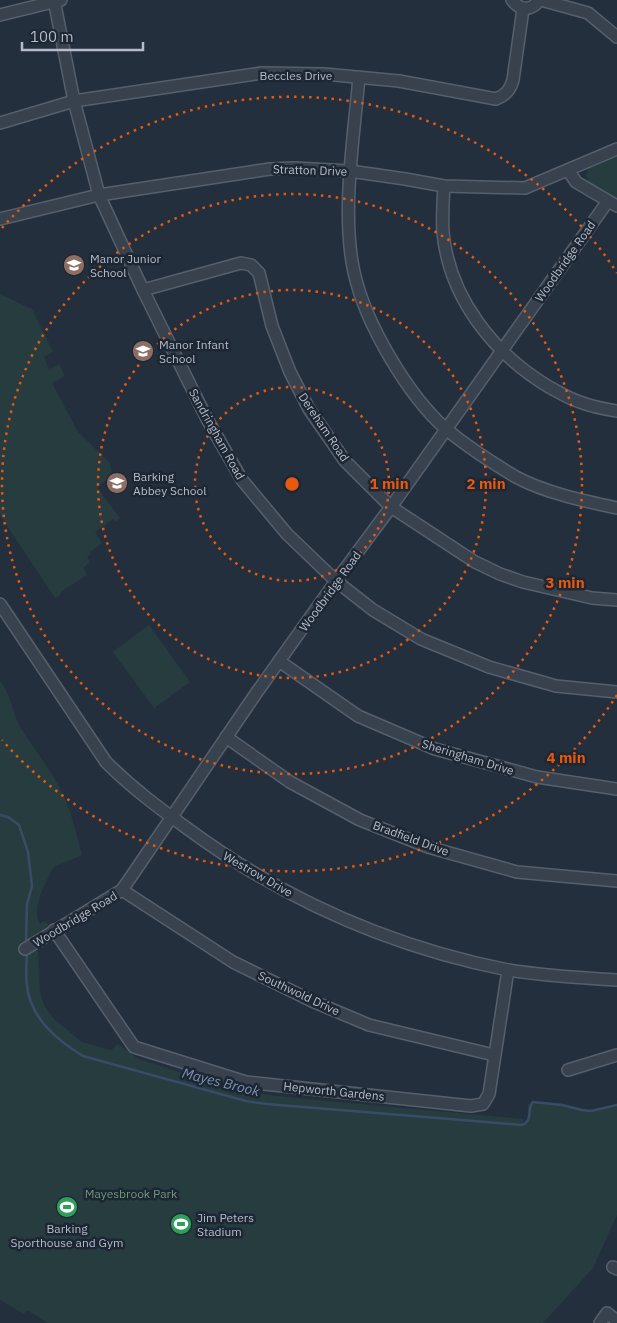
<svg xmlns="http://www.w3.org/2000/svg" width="617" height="1323" font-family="'IBM Plex Sans',sans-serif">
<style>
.park{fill:#263c3f}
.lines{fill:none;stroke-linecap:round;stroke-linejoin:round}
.stream{stroke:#394c67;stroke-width:2.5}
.minor-casing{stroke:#565f6c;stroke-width:14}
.minor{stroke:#38414e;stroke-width:11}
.ring{fill:none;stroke:#e8590c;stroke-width:2.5;stroke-dasharray:2.5 5}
.labels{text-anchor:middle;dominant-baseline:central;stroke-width:5;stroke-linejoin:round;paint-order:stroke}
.street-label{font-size:12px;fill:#b4bcc9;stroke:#1d2633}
.poi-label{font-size:12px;fill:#b4bcc9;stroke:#1d2633;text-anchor:start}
.park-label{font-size:12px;fill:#6b9a76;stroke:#1d2633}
.water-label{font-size:14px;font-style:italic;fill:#7c92b1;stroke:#1d2633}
.centre{fill:#e8590c;stroke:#1d2633;stroke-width:2.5}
.ring-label{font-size:15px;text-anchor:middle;font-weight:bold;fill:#e8590c;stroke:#1d2633;stroke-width:5;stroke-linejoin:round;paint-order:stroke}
</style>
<rect width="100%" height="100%" fill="#242f3e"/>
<g class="park">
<path d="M617 156V199L589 182 586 175 589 168Z"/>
<path d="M0 294 32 309 53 352 44 357 49 369 59 364 65 376 52 383 78 432 110 463 112 476 98 486V489L120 518 116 522 113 519 95 532 102 543 90 552 91 554 87 557 90 562 83 568 87 575 62 591 59 596 55 598 0 515Z"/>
<path d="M149 625 190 682 154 708 113 652Z"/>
<path d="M0 681C11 695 12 711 20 727 35 751 54 773 65 799 73 817 77 837 82 855L54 867C46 881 31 908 40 924L45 921 52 929 34 947 38 952 40 992 44 1005 54 1019 82 1042 111 1050 118 1044 137 1058 166 1068 260 1094 296 1098 523 1119V1124L528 1120V1105L532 1101 568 1105 587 1110 600 1109 617 1104V1215L593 1268 543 1323H48L27 1310 24 1314 0 1300Z"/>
</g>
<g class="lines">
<g class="stream">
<path d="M0 815 8 817 19 825 28 852 32 886 27 904 26 943"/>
<path d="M27 951C27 963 25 974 27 986 31 1019 57 1040 83 1056L246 1101 267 1104 522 1125C534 1120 526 1109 533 1102L562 1105 582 1110 591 1111 617 1105"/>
</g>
<g class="minor-casing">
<g id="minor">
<path d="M54 0 74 101 99 195 143 290 207 419 242 480 287 534 336 581 373 610 421 639 489 667 556 686 617 692"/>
<path d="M512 0C520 11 532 11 539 0"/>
<path d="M541 0 588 13 617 37"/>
<path d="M0 15 61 0"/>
<path d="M359 77C354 137 341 213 354 272 365 323 408 396 447 430 467 446 494 464 516 477 546 493 584 501 617 508"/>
<path d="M0 123 74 101 262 73 324 74 399 81 496 99C506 95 510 90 513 80L523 9"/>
<path d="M568 170 576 182 617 206"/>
<path d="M444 186C443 201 442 217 443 232 449 298 494 354 549 387 559 392 569 399 580 402 592 407 604 409 617 411"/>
<path d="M0 219 99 195 270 169 295 168 350 171 405 179 444 186 525 188 617 149"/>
<path d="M143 290 241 263 251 265 259 273 272 326 290 372 309 409 345 461 391 507 475 562 500 574 523 582 592 598 617 600"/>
<path d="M0 604 106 762C132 788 159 808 188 829 283 899 392 947 508 970 544 976 580 978 617 980"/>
<path d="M279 661 358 716 435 749 537 777 617 789"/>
<path d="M226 737 290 782 360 820 428 847 517 872 617 881"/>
<path d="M122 890 233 962 312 1001 369 1025 494 1055"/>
<path d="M54 930 134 1047 246 1082 471 1106 483 1104 489 1094 508 970"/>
<path d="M25 949 122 890 257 692 336 581 391 507 608 201"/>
<path d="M568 1070 617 1055"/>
<path d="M613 1267 617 1269"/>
<path d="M600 1323 607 1313 617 1321"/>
</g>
</g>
<use href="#minor" class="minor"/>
</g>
<g class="ring">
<circle cx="292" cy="484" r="97"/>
<circle cx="292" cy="484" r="194"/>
<circle cx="292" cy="484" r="290"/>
<path d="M617 695A387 387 0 0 1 2 740M2 228A387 387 0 0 1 617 273"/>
</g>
<defs>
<g id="school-disc" transform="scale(1.125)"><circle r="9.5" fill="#8d6e63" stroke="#1d2633"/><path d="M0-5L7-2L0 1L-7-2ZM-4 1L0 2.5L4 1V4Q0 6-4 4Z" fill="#fff"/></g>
<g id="stadium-disc" transform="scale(1.125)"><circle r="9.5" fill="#2e9e5b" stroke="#1d2633"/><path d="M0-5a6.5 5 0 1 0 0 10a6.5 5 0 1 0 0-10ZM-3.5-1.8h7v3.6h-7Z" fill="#fff"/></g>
</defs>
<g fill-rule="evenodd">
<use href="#school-disc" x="74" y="265"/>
<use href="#school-disc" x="143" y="351"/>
<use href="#school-disc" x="117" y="483"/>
<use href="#stadium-disc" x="67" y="1207"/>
<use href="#stadium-disc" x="181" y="1224"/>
</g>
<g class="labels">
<g class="street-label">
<text x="296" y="75">Beccles Drive</text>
<text transform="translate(310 170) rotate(2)">Stratton Drive</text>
<text transform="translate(565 261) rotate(-55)">Woodbridge Road</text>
<text transform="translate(324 427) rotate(56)">Dereham Road</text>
<text transform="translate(217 434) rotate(61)">Sandringham Road</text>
<text transform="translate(330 591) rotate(-54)">Woodbridge Road</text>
<text transform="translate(468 757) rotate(17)">Sheringham Drive</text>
<text transform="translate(411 838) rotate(20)">Bradfield Drive</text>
<text transform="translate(258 874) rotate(30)">Westrow Drive</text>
<text transform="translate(75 919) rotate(-31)">Woodbridge Road</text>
<text transform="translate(299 993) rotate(25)">Southwold Drive</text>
<text transform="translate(334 1091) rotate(6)">Hepworth Gardens</text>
</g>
<g class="poi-label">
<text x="90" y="258">Manor Junior<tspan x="90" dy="14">School</tspan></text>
<text x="159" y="344">Manor Infant<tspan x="159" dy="14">School</tspan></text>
<text x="133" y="476">Barking<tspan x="133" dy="14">Abbey School</tspan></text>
<text x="197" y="1217">Jim Peters<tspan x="197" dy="14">Stadium</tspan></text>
<text x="67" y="1228" text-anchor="middle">Barking<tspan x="67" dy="14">Sporthouse and Gym</tspan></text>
</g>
<g class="park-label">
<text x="131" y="1193">Mayesbrook Park</text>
</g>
<g class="water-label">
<text transform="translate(221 1082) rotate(14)">Mayes Brook</text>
</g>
</g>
<circle cx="292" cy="484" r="8" class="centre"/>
<g class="ring-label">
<text x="389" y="489">1 min</text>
<text x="486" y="489">2 min</text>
<text x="565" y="588">3 min</text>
<text x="566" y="763">4 min</text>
</g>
<path d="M22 42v8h121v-8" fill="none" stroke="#b4bcc9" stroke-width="2.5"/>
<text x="30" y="42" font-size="15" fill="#b4bcc9" stroke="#1d2633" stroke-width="4" paint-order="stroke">100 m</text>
</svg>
